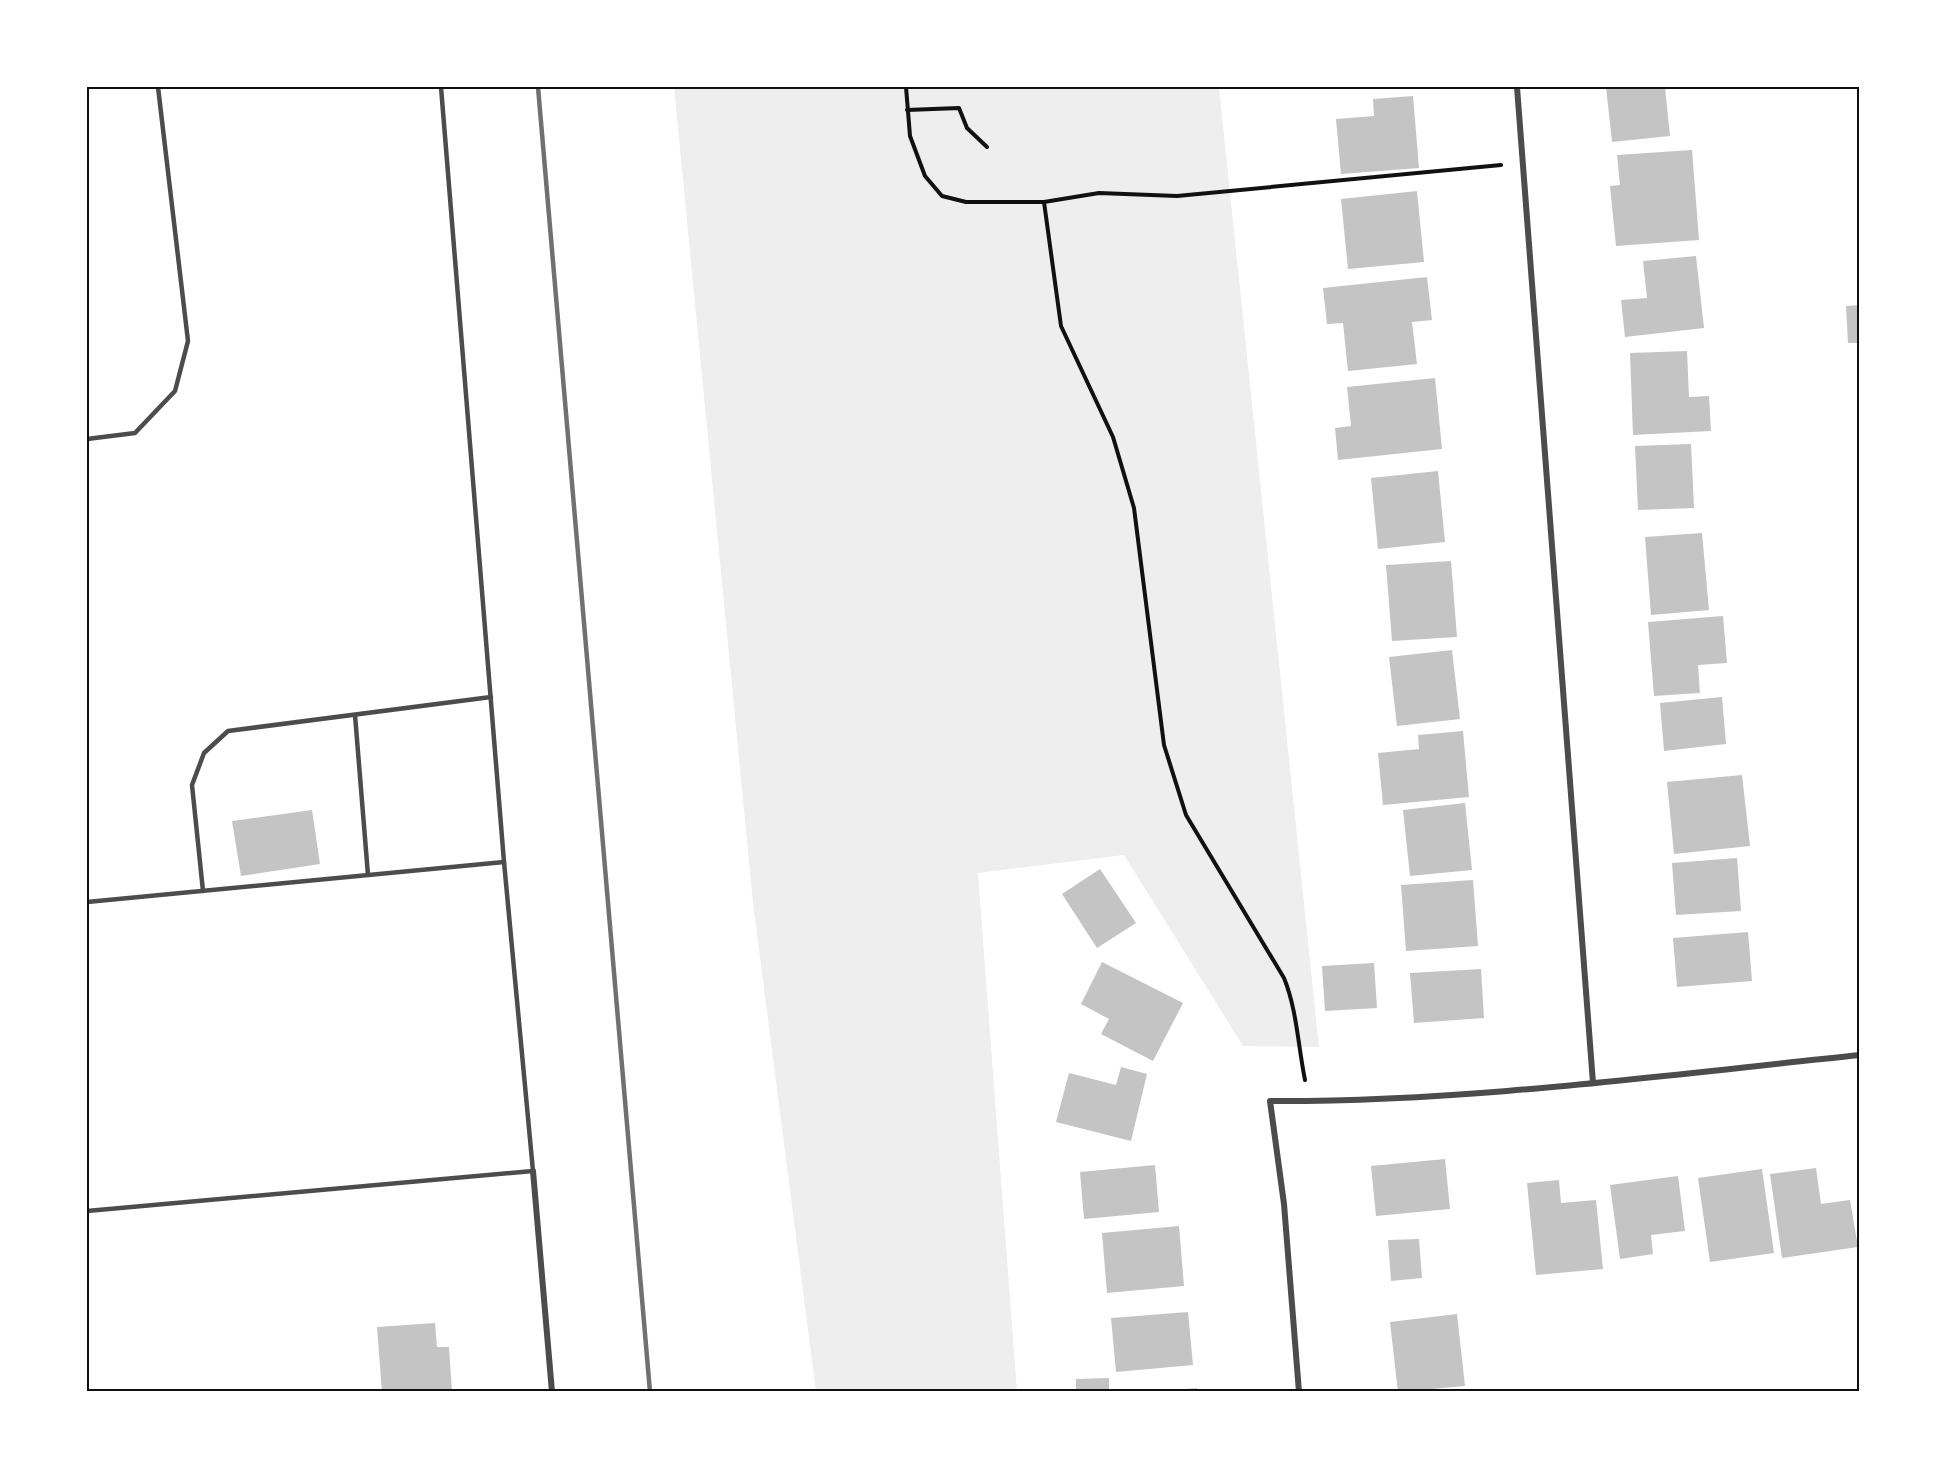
<svg xmlns="http://www.w3.org/2000/svg" width="1947" height="1479" font-family="Commissioner,sans-serif">
<style>
.green{fill:#eee}
.building{fill:#c4c4c4}
.lines{fill:none;stroke-linecap:round;stroke-linejoin:round}
.path{stroke:#111;stroke-width:4}
.service{stroke:#4c4c4c;stroke-width:4.5}
.minor{stroke:#4c4c4c;stroke-width:6}
.rail{stroke:#707070;stroke-width:4.5}
.neatline{fill:none;stroke:#111;stroke-width:2}
</style>
<rect width="100%" height="100%" fill="#fff"/>
<path class="green" d="M674 87H1219L1319 1047 1243 1046 1124 855 978 873 1017 1392H816L753 903Z"/>
<g class="building">
<path d="M1606 87H1665L1670 136 1612 142Z"/>
<path d="M1413 96 1419 168 1341 174 1336 119 1374 116 1373 99Z"/>
<path d="M1692 150 1699 240 1616 246 1610 186 1620 185 1617 155Z"/>
<path d="M1417 191 1424 262 1348 269 1341 199Z"/>
<path d="M1696 256 1704 328 1625 337 1621 300 1647 298 1643 261Z"/>
<path d="M1427 277 1432 320 1412 322 1417 364 1348 371 1343 323 1327 324 1323 288Z"/>
<path d="M1860 305V343H1848L1846 306Z"/>
<path d="M1687 351 1689 397 1709 396 1711 431 1633 435 1630 353Z"/>
<path d="M1435 378 1442 449 1338 460 1335 428 1351 426 1347 387Z"/>
<path d="M1691 444 1694 508 1638 510 1635 446Z"/>
<path d="M1438 471 1445 542 1378 549 1371 478Z"/>
<path d="M1702 533 1709 610 1651 615 1645 537Z"/>
<path d="M1451 561 1457 637 1392 641 1386 565Z"/>
<path d="M1723 616 1727 663 1698 665 1700 693 1654 696 1648 622Z"/>
<path d="M1452 650 1460 719 1397 726 1389 657Z"/>
<path d="M1722 697 1726 744 1664 751 1660 703Z"/>
<path d="M1463 731 1469 797 1383 805 1378 753 1419 749 1418 735Z"/>
<path d="M1742 775 1750 846 1674 854 1667 782Z"/>
<path d="M1465 803 1472 870 1410 876 1403 810Z"/>
<path d="M312 810 320 864 241 876 232 821Z"/>
<path d="M1737 858 1741 911 1676 915 1672 863Z"/>
<path d="M1100 869 1136 923 1097 948 1062 894Z"/>
<path d="M1473 880 1478 946 1406 951 1401 885Z"/>
<path d="M1748 932 1752 981 1677 987 1673 938Z"/>
<path d="M1102 962 1183 1003 1153 1061 1101 1034 1109 1019 1081 1004Z"/>
<path d="M1374 963 1377 1008 1325 1011 1322 966Z"/>
<path d="M1481 969 1484 1018 1414 1023 1410 973Z"/>
<path d="M1121 1067 1147 1074 1131 1141 1056 1122 1069 1073 1116 1085Z"/>
<path d="M1445 1159 1450 1209 1376 1216 1371 1166Z"/>
<path d="M1155 1165 1159 1212 1084 1219 1080 1172Z"/>
<path d="M1816 1168 1821 1204 1850 1200 1858 1247 1782 1258 1770 1174Z"/>
<path d="M1762 1169 1774 1253 1710 1262 1698 1178Z"/>
<path d="M1678 1176 1685 1231 1651 1235 1653 1254 1620 1259 1610 1185Z"/>
<path d="M1559 1180 1561 1203 1596 1200 1603 1269 1536 1275 1527 1183Z"/>
<path d="M1179 1226 1184 1286 1107 1293 1102 1233Z"/>
<path d="M1419 1239 1422 1278 1391 1281 1388 1240Z"/>
<path d="M1188 1312 1193 1365 1116 1372 1111 1318Z"/>
<path d="M1457 1314 1465 1386 1398 1392 1390 1322Z"/>
<path d="M435 1323 437 1347H449L452 1392H382L377 1327Z"/>
<path d="M1109 1378V1392H1076V1379Z"/>
<path d="M1197 1388 1198 1392H1171V1390Z"/>
</g>
<g class="lines">
<g class="path">
<path d="M906 87 910 136 925 176 942 196 966 202H1044L1099 193 1177 196 1501 165"/>
<path d="M907 110 959 108 967 128 987 147"/>
<path d="M1044 202 1061 326 1113 437 1134 508 1164 745 1186 815 1284 978C1297 1010 1298 1046 1305 1080"/>
</g>
<g class="service">
<path d="M87 439 135 433 175 391 188 341 158 87"/>
<path d="M355 715 368 875"/>
<path d="M203 891 192 785 204 753 228 731 491 697"/>
<path d="M87 902 504 862"/>
<path d="M87 1211 533 1171 504 862 441 87"/>
</g>
<g class="minor">
<path d="M1517 87 1593 1083"/>
<path d="M533 1171 552 1392"/>
<path d="M1299 1392 1284 1204 1270 1101C1467 1102 1664 1075 1860 1055"/>
</g>
<path class="rail" d="M538 87 650 1392"/>
</g>
<rect width="1947" height="1479" fill="none" stroke="#ffffff" stroke-width="177"/>
<rect x="88" y="88" width="1770" height="1302" class="neatline"/>
</svg>
